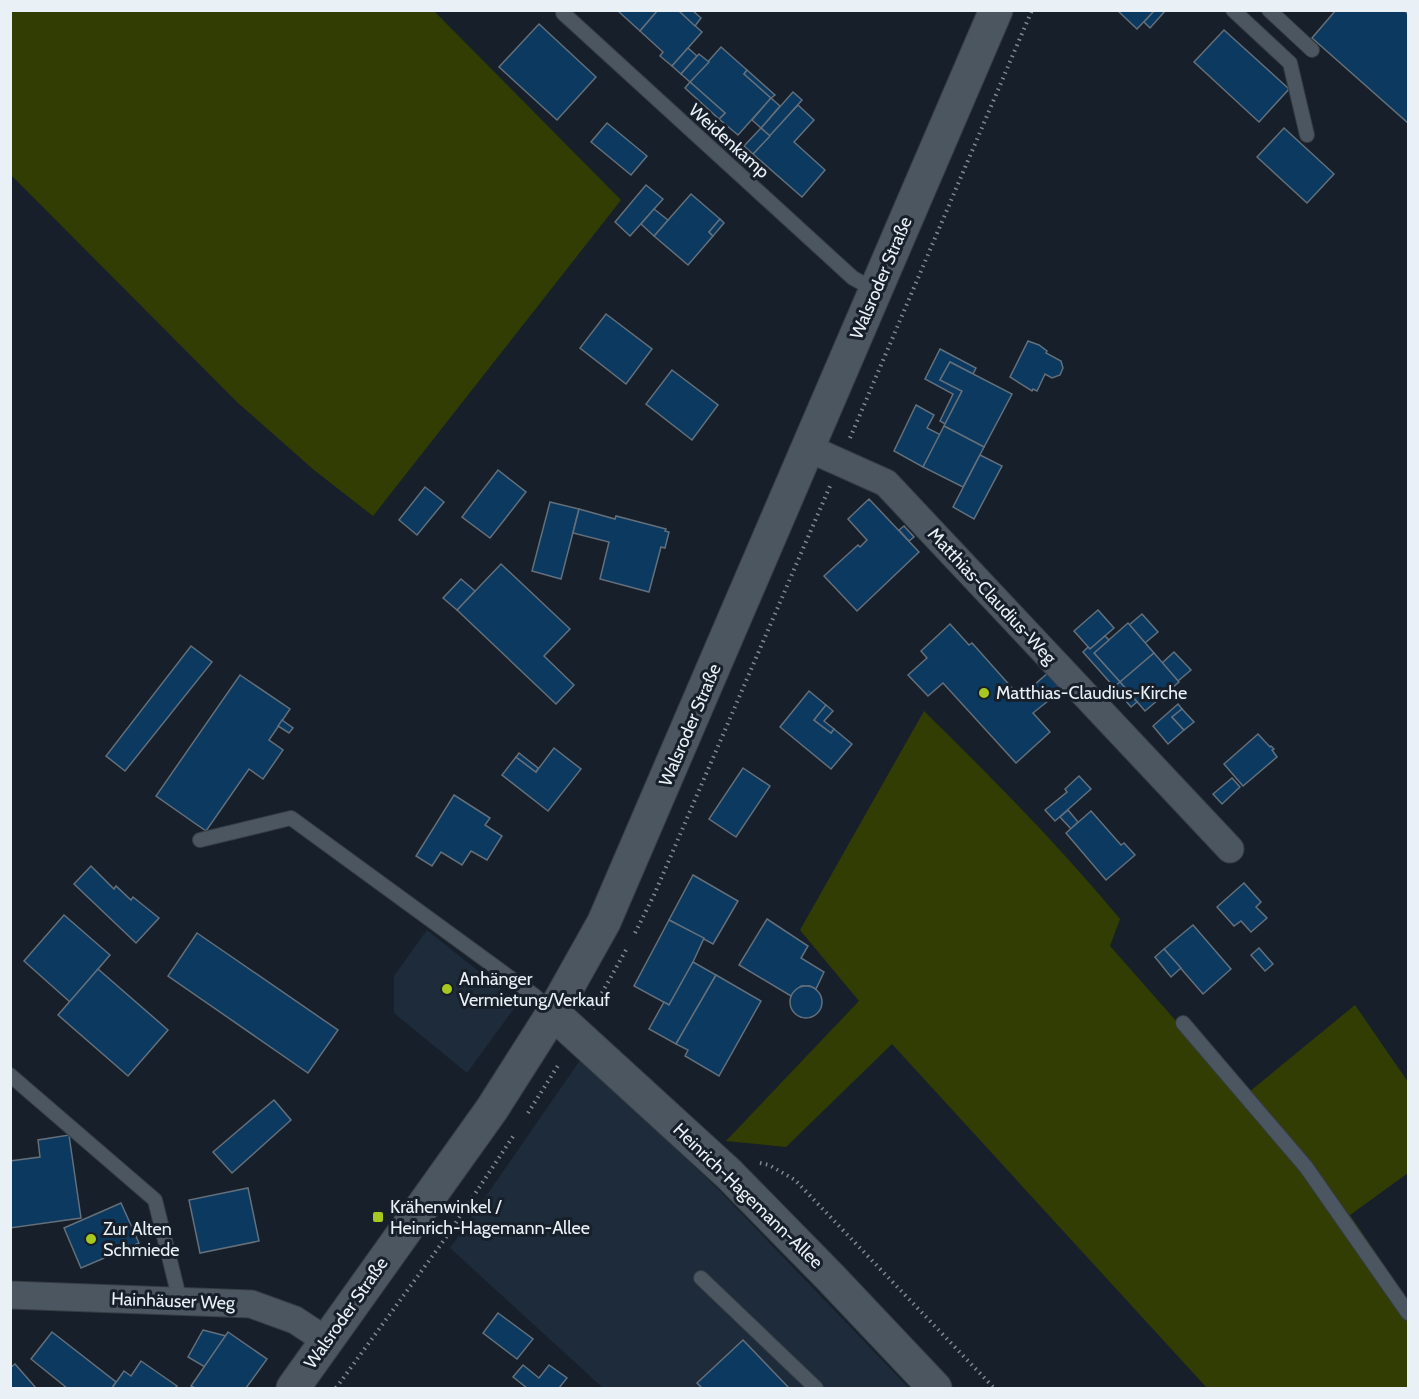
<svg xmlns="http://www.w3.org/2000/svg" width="1419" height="1399" font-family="Cabin,sans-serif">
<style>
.built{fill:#1d2b3a}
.green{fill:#323d03}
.building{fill:#0c395f;stroke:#636f7b;stroke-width:1.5}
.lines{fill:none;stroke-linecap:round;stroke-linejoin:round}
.lane-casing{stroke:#363d44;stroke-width:16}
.street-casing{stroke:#363d44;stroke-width:29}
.secondary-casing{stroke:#363d44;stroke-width:35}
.path{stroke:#808890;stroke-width:4;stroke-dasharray:1.5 4.5;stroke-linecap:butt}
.lane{stroke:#4b5661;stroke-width:14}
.street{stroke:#4b5661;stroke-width:27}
.secondary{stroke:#4b5661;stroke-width:33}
.poi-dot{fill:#a7c81f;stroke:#17202a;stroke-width:2}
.labels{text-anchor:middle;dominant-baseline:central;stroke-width:6;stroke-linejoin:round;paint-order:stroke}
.street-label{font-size:18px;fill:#e9f0f6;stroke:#17202a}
.poi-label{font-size:18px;fill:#e9f0f6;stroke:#17202a;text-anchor:start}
</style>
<rect width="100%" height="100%" fill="#17202a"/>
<g class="built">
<path d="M427 930 518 1003 467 1073 394 1013V976Z"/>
<path d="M581 1059 717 1188 909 1388H603L450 1248Z"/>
</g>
<g class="green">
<path d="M10 11H434L621 200 373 516 314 470 237 402 11 175Z"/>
<path d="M924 711C992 778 1059 845 1120 919L1110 946 1243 1097 1355 1005 1408 1082V1173L1350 1215 1408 1300V1388H1207L892 1044 786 1147 726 1141 859 1001 800 930Z"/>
</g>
<g class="building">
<path d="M617 10H658L640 31Z"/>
<path d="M658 10H678L702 32 672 66 660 56 663 52 640 31Z"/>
<path d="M678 10H692L701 18 695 26Z"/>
<path d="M1117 10H1155L1137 29Z"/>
<path d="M1155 10H1166L1150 28 1144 22Z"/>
<path d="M1336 10H1404L1408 14V123L1312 38Z"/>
<path d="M539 24 596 77 557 120 499 67Z"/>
<path d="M1224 30 1289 89 1259 122 1194 62Z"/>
<path d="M721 47 747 70 744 74 771 98 738 135 719 119 725 113 690 82Z"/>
<path d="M688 48 697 56 681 74 672 66Z"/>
<path d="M699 54 709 62 690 82 681 74Z"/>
<path d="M747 70 775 95 771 98 744 74Z"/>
<path d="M690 82 725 113 719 119 685 88Z"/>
<path d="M793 92 802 100 770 136 761 128Z"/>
<path d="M771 98 780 106 761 128 752 120Z"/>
<path d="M798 105 814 120 794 142 825 170 802 197 753 154Z"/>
<path d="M607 123 647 156 631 175 591 142Z"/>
<path d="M761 128 770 136 753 154 744 146Z"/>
<path d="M1284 128 1334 174 1307 203 1257 157Z"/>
<path d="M646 185 663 199 630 236 615 222Z"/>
<path d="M691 194 720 219 709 232 713 236 688 265 654 236Z"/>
<path d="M654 209 668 220 654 236 641 224Z"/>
<path d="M720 219 724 223 713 236 709 232Z"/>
<path d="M606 314 652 349 626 384 580 348Z"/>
<path d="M1028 341 1039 345 1047 351 1046 353 1061 361 1063 368 1060 375 1052 378 1045 374 1037 391 1033 389 1032 391 1010 377Z"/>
<path d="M940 349 976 368 973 374 950 362 940 380 962 391 945 424 940 421 953 394 925 379Z"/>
<path d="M950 362 1012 394 984 447 944 426 962 391 940 380Z"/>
<path d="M672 370 718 405 692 440 646 404Z"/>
<path d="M916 405 934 415 927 428 941 435 923 467 894 451Z"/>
<path d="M944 426 984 447 963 487 923 467Z"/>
<path d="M980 455 1002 466 974 519 953 507Z"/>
<path d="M498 470 526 492 490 538 462 517Z"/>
<path d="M425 487 444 502 417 535 399 520Z"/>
<path d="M869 499 919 552 857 611 824 576 858 545 860 547 867 540 848 519Z"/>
<path d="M550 502 579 509 561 579 532 571Z"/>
<path d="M579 509 615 519 616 516 666 529 665 531 669 532 665 548 661 547 649 592 600 579 609 542 573 533Z"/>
<path d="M904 526 914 537 909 541 899 530Z"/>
<path d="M501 564 570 629 544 656 574 685 556 704 457 610Z"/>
<path d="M461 579 475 591 457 610 443 598Z"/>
<path d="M1098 610 1114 628 1090 649 1074 631Z"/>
<path d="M1142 614 1158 632 1145 643 1129 625Z"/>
<path d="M1128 623 1154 653 1120 682 1094 653Z"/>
<path d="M950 624 969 645 972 643 1021 698 1022 701 1035 689 1033 686 1049 672 1063 689 1033 713 1050 732 1016 763 943 683 928 696 908 675 927 658 921 651Z"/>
<path d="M1105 636 1109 640 1094 653 1120 682 1114 687 1083 652 1088 647 1090 649Z"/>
<path d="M191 646 212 662 125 771 106 756Z"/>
<path d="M1174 652 1191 670 1178 681 1162 663Z"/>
<path d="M1154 653 1179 682 1145 711 1120 682Z"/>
<path d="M240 675 290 709 269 740 283 750 263 779 249 769 206 831 156 796Z"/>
<path d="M1120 682 1137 702 1131 707 1114 687Z"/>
<path d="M809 691 826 705 814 720 831 733 834 729 852 744 831 769 780 727Z"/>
<path d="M1178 704 1182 709 1172 717 1184 730 1168 744 1153 726Z"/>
<path d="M826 705 833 711 824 721 834 729 831 733 814 720Z"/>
<path d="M1182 709 1194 722 1184 730 1172 717Z"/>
<path d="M282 720 293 728 289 733 278 726Z"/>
<path d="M1258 734 1270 747 1271 746 1274 749 1272 750 1277 757 1243 786 1224 764Z"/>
<path d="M554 748 581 769 548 811 502 775 516 757 536 772Z"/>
<path d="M519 753 538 768 536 772 516 757Z"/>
<path d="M743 768 770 786 736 837 709 819Z"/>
<path d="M1079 776 1091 789 1055 821 1045 810 1067 792 1065 789Z"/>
<path d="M1232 778 1240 787 1222 804 1213 794Z"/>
<path d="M454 795 490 818 485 825 502 836 487 860 471 851 462 865 441 852 432 866 416 856Z"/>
<path d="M1068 810 1078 822 1071 829 1060 817Z"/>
<path d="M1091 811 1121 845 1124 843 1135 855 1106 880 1066 833Z"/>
<path d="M91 866 114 889 116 886 131 900 133 897 159 918 136 943 74 884Z"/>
<path d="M693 875 738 901 713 944 669 920Z"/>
<path d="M1244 883 1261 902 1256 907 1267 918 1251 932 1241 921 1234 926 1217 907Z"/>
<path d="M64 915 110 955 70 1002 24 961Z"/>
<path d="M767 919 808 946 801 958 824 972 816 989 810 986H801L791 996 739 965Z"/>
<path d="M669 920 704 938 693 962 669 1005 634 986Z"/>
<path d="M1193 925 1231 969 1203 994 1164 949Z"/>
<path d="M197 933 338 1030 308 1073 168 976Z"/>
<path d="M1259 948 1273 964 1265 971 1251 955Z"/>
<path d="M1164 949 1181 968 1171 977 1155 957Z"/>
<path d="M693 962 716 975 676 1044 649 1029 664 1002 669 1005Z"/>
<path d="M98 969 168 1030 128 1076 58 1015Z"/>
<path d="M716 975 761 1001 719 1076 685 1056 688 1050 676 1044Z"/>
<circle cx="806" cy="1002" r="16"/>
<path d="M274 1100 291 1120 232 1173 213 1152Z"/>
<path d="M69 1135 81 1218 10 1228V1161L40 1157 38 1140Z"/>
<path d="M248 1188 259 1241 200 1253 189 1200Z"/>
<path d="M121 1203 139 1243 81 1268 64 1228Z"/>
<path d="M498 1313 533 1339 517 1359 483 1333Z"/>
<path d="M203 1330 226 1336 205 1367 188 1357Z"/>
<path d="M52 1332 116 1382 112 1388H67L31 1359Z"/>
<path d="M228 1332 267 1359 246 1388H195L191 1386Z"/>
<path d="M743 1340 789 1388H702L697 1383Z"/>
<path d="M141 1361 177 1386 175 1388H112L124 1371 131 1376Z"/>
<path d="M15 1364 36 1388H10V1368Z"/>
<path d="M523 1365 539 1378 549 1365 567 1378 559 1388H527L513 1377Z"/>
</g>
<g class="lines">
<g class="lane-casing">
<g id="lane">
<path d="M1233 10 1290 63 1307 135"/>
<path d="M1269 10 1312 50"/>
<path d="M563 13 853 278 875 290"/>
<path d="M200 840 291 818 535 996 553 1013"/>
<path d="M1183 1023 1306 1167 1408 1313"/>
<path d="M10 1075 155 1200 180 1301"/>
<path d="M701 1278 816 1388"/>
</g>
</g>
<g class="street-casing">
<g id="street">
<path d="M808 448 886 483 1230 849"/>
<path d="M10 1295 251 1304 295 1320 327 1341"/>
</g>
</g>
<g class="secondary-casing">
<g id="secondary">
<path d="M553 1013 729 1174 830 1277 935 1388"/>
<path d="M293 1388 492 1109 553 1013 604 922 996 10"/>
</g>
</g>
<g class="path">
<path d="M850 438 1032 10"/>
<path d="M635 933 654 895 830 486"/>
<path d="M593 1009 626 950"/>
<path d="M528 1113 559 1064"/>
<path d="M760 1163 769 1165 795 1180 994 1388"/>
<path d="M336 1388 447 1236 514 1135"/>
</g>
<use href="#lane" class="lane"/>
<use href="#street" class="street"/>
<use href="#secondary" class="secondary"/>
</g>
<g class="poi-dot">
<circle cx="984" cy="693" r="6"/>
<circle cx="447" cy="989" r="6"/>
<rect x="372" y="1211" width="12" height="12" rx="3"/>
<circle cx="91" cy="1239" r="6"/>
</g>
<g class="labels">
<g class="street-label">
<text transform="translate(729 141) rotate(42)">Weidenkamp</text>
<text transform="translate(881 278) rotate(-67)">Walsroder Straße</text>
<text transform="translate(992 596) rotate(47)">Matthias-Claudius-Weg</text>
<text transform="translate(690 725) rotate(-67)">Walsroder Straße</text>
<text transform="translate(748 1196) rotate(44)">Heinrich-Hagemann-Allee</text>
<text transform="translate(173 1301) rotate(2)">Hainhäuser Weg</text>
<text transform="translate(346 1313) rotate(-55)">Walsroder Straße</text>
</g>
<g class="poi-label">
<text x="996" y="693">Matthias-Claudius-Kirche</text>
<text x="459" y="979">Anhänger<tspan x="459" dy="21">Vermietung/Verkauf</tspan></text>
<text x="390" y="1207">Krähenwinkel /<tspan x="390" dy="21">Heinrich-Hagemann-Allee</tspan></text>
<text x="103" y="1229">Zur Alten<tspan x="103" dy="21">Schmiede</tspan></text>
</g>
</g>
<rect width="1419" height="1399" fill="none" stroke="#e9f0f6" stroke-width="24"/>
</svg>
